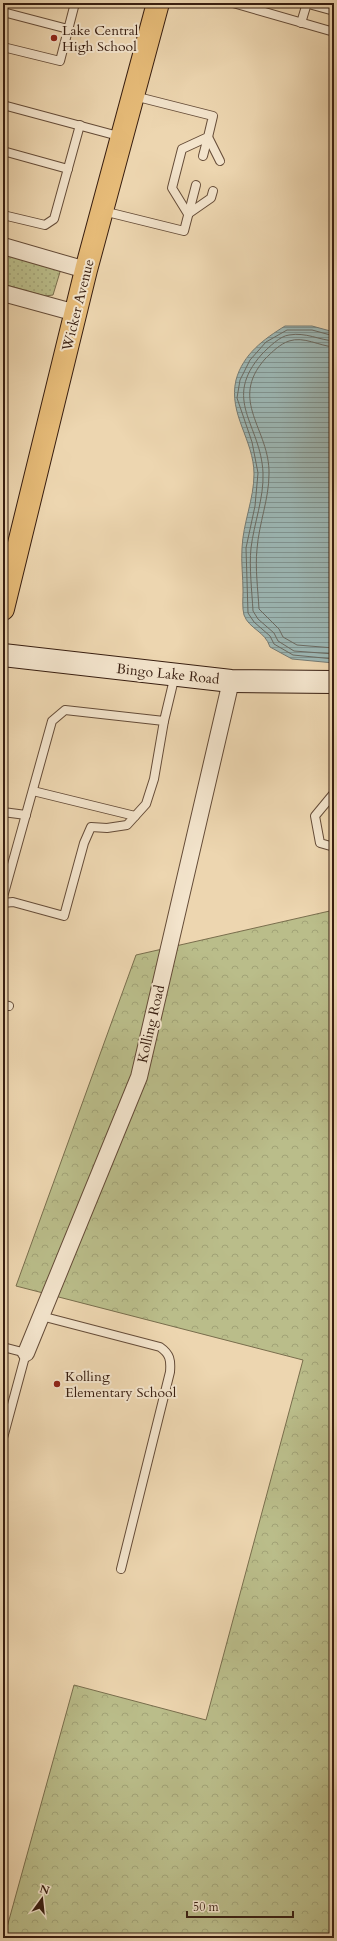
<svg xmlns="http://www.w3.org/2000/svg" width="337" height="1941" font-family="Cardo,serif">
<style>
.grass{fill:url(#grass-dots);stroke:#796e4d}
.forest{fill:url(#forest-crowns);stroke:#796e4d}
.water{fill:url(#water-rules);stroke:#747a73}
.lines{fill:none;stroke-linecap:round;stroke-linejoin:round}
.shore{stroke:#6a6a62;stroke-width:1}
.lane-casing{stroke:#654c38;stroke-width:10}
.street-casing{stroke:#654c38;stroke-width:18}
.secondary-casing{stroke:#381e10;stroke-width:24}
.highway-casing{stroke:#381e10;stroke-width:24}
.lane{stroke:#f3e4cc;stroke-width:8}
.street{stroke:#f3e4cc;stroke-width:16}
.secondary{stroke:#f3e4cc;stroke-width:22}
.highway{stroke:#e6bb78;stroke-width:22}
.poi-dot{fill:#8f2418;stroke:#f3e4cc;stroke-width:1.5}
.labels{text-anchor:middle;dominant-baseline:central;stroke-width:4;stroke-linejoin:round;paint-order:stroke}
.poi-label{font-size:14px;fill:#381e10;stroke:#f3e4cc;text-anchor:start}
.street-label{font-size:14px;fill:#381e10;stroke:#f3e4cc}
</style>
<defs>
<pattern id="grass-dots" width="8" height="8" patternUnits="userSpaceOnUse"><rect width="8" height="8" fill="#babd8a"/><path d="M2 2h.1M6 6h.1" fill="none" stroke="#a1a276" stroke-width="1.8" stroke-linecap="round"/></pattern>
<pattern id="forest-crowns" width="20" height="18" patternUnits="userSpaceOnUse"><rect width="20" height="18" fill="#babd8a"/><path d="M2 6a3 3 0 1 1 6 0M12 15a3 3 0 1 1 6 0" fill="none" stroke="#a1a276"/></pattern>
<pattern id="water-rules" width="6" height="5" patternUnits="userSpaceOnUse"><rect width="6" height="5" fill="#9cb7b5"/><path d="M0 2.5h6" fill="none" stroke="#809492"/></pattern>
</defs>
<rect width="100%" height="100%" fill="#edd6b0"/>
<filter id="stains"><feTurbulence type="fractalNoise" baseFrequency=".005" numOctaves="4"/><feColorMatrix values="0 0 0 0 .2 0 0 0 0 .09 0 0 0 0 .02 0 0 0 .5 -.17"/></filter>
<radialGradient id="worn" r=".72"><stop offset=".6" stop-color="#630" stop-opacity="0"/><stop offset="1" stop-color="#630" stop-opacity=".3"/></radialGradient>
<path class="grass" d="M3 253 57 269 60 272 53 295 45 296 3 284Z"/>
<path class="forest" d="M334 910V1938H4L74 1685 206 1720 303 1360 16 1286 136 955Z"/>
<path class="water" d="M285 326H312L334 332V663L292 659 270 647C265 631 249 629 244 615 242 608 243 598 243 591 243 577 241 562 242 548 243 523 254 499 254 474 254 440 228 414 236 380 243 354 264 339 285 326Z"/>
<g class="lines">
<g class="shore">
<path d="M334 336 312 330H287L266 342 250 360 240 380 237 398 252 442 258 473 255 506 246 548 248 613 254 622 270 636 274 644 293 655 334 659"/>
<path d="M334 341C319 340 306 332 289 335 280 336 269 347 262 354 221 400 261 424 263 473 264 498 254 523 251 548 249 567 252 592 253 611L258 619 274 633 278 641 294 651 334 654"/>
<path d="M334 347C319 346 304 336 289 341 280 344 272 352 265 359 228 401 270 429 269 474 269 499 259 523 257 549 255 568 258 590 259 609L279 629 283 637 297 645 334 648"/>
</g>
<g class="lane-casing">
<g id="lane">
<path d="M233 3 334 32"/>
<path d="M305 3 334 11"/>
<path d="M3 12 68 29"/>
<path d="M301 23 307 3"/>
<path d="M3 47 60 61 75 3"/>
<path d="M134 96 213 116 208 137 182 149 172 188 188 214 211 198 213 191"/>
<path d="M3 105 122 137"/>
<path d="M208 137 220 161"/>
<path d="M3 151 68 169"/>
<path d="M203 156 208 137"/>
<path d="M103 211 184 231 196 185"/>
<path d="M3 215 45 225 54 219 80 125"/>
<path d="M33 791 135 816"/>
<path d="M334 793 315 816 320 843 334 847"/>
<path d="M3 812 26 815"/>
<path d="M3 897 52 721 65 710 164 721 175 675"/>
<path d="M3 903 13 902 64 916 84 843 91 827 107 828 127 825 146 804 154 779 164 721"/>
<path d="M3 1005 9 1006"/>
<path d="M41 1316 160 1347C170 1354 171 1360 170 1372L121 1569"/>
<path d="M3 1347 26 1353 3 1438"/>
</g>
</g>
<g class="street-casing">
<g id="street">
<path d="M3 246 86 270"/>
<path d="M3 293 76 313"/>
<path d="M26 1353 139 1077 231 681"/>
</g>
</g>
<g class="secondary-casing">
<path id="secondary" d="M3 655 231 681 334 682"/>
</g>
<g class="highway-casing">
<path id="highway" d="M3 609 86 270 158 3"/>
</g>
<use href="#lane" class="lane"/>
<use href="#street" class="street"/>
<use href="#secondary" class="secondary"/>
<use href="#highway" class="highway"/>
</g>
<g class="poi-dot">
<circle cx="54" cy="38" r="4"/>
<circle cx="57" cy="1384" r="4"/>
</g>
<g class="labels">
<g class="poi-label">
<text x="62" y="30">Lake Central<tspan x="62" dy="16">High School</tspan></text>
<text x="65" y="1376">Kolling<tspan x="65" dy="16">Elementary School</tspan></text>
</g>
<g class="street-label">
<text transform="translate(78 305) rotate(-76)">Wicker Avenue</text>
<text transform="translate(168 674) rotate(6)">Bingo Lake Road</text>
<text transform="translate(151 1024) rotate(-77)">Kolling Road</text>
</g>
</g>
<rect width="337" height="1941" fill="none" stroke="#edd6b0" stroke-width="16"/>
<rect x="4" y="4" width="329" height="1933" fill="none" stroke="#381e10" stroke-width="2"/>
<rect x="8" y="8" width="321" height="1925" fill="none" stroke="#381e10"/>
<g transform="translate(42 1899) rotate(15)" stroke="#f3e4cc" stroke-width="3" paint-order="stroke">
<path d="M0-3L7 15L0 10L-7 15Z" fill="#381e10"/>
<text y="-6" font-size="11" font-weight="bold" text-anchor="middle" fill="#381e10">N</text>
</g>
<path d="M187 1911v6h106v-6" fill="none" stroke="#381e10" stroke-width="2"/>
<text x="193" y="1911" font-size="12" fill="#381e10" stroke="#f3e4cc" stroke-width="3" paint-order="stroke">50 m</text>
<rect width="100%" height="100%" filter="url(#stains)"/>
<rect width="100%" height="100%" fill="url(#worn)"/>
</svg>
